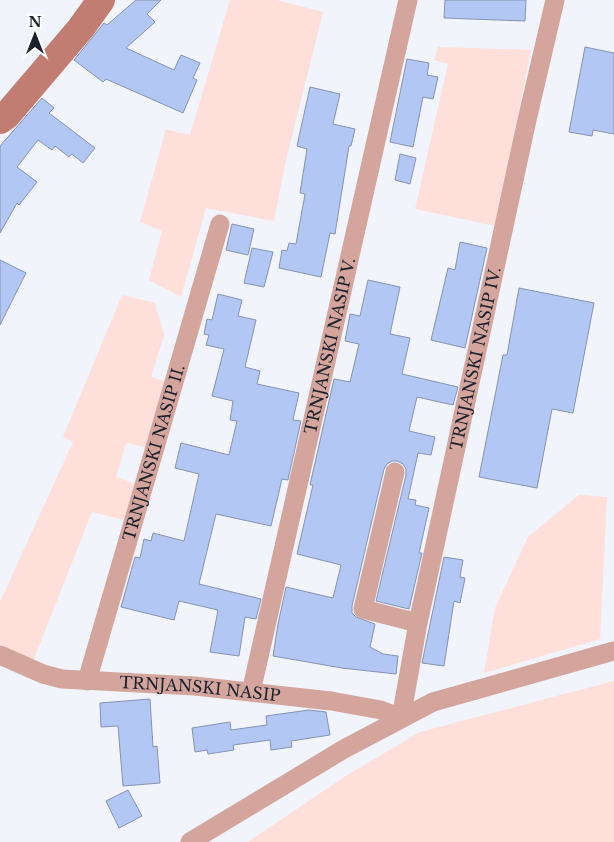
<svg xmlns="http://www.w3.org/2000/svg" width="614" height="842" font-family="'Libre Baskerville',serif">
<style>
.green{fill:#fedfd9}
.building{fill:#b2c7f4;stroke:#8693b0}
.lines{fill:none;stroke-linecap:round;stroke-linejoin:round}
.street{stroke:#d4a59c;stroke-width:19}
.secondary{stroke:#c17d71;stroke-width:28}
.labels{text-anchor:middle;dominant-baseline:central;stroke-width:4;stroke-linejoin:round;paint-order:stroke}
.street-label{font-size:16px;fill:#1c212c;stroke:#fff}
</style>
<rect width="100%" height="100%" fill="#f1f4fb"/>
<g class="green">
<path d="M230 0H277L323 12 286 160 274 221 206 208 181 297 149 280 162 231 140 222 166 129 190 135Z"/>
<path d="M438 47 531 50 496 226 415 209 448 64 434 60Z"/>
<path d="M122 295 155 303 164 335 151 377 165 381 145 447 126 443 116 477 135 484 124 520 92 512 33 661 0 645V602L73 442 63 437Z"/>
<path d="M579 495 607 497 600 639 484 673 495 608 528 537Z"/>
<path d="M614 681V842H248L344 777 420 732Z"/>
</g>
<g class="building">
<path d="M136 0H161L147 14 155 22 126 48 174 70 181 55 200 63 193 78 197 80 183 113 106 79 103 82 74 60 104 23 107 25Z"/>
<path d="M445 0H526L525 21 444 18Z"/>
<path d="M585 47 614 53V134L593 130 592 136 569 132Z"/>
<path d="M407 59 429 63 427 75 438 77 433 99 423 97 413 147 390 142Z"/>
<path d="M310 87 340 94 333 124 355 129 351 146H349L335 234 330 233 321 277 279 268 282 250 287 251 289 243 296 244 305 194 300 193 307 149 297 146Z"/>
<path d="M42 98 54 108 49 113 95 148 83 163 72 154 69 157 55 146 52 150 38 140 17 167 37 182 19 205 17 203 0 233V146Z"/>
<path d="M400 154 416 158 410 184 395 180Z"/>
<path d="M232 224 254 229 248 255 226 250Z"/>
<path d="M460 242 487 248 465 348 431 340 448 268 455 270Z"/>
<path d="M252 248 273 252 264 287 244 283Z"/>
<path d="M0 260 26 273 0 325Z"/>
<path d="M368 280 400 287 390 334 410 338 402 374 458 387 453 405 417 397 409 431 435 437 431 455 418 453 408 499 416 500 415 505 429 508 419 553H422L409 609 376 601 406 475V469L403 464 397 461H392L387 464 384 469 352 606V613L356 617 375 624 370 647 383 654 398 656 396 674 342 668 273 656 278 624 286 587 333 598 341 565 297 554 313 485H310L334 379 350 382 359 344 345 341 350 314 360 316Z"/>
<path d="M519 288 594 303 573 413 552 409 537 488 479 477 503 355H507Z"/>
<path d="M218 294 242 300 238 316 256 320 245 367 260 371 257 384 299 393 293 420 301 421 288 480 282 479 271 526 216 514 199 584 261 599 256 619 245 617 239 656 210 652 218 610 179 601 174 620 121 607 135 557 140 558 144 539 151 541 153 533 184 541 199 474 175 468 181 443 229 455 237 421 230 420 233 401 212 396 224 349 206 345 209 335 204 334 207 319 212 320Z"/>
<path d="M444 557 463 560 460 577 465 578 460 603 454 601 444 666 422 663Z"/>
<path d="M150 699 153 747 157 746 160 783 123 786 118 726 101 727 100 703Z"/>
<path d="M309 710 326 712 330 735 291 741 292 747 271 750 270 740 233 745 234 750 208 754 207 750 195 752 192 728 230 722 231 730 267 725 266 716Z"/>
<path d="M128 790 142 816 119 828 106 801Z"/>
</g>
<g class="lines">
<g class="street">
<path d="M395 472 363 609 418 623"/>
<path id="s1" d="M0 655 43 674 62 679 195 686 331 701 381 710 401 718 418 623 527 120 555 0"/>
<path id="s2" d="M87 681 220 224"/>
<path id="s3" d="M251 692 408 0"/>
<path d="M190 842 344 749 433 702 614 651"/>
</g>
<path class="secondary" d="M0 120 7 115 81 28 101 0"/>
</g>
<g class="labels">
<g class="street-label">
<text stroke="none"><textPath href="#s3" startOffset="355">TRNJANSKI NASIP V.</textPath></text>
<text stroke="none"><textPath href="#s1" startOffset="776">TRNJANSKI NASIP IV.</textPath></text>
<text stroke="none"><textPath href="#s2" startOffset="238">TRNJANSKI NASIP II.</textPath></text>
<text stroke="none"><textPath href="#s1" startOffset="205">TRNJANSKI NASIP</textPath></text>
</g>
</g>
<g transform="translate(35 35)" stroke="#ffffff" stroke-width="4" paint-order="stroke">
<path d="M0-4L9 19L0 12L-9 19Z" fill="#1c212c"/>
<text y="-8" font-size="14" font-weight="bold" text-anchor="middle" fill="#1c212c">N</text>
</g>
</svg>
